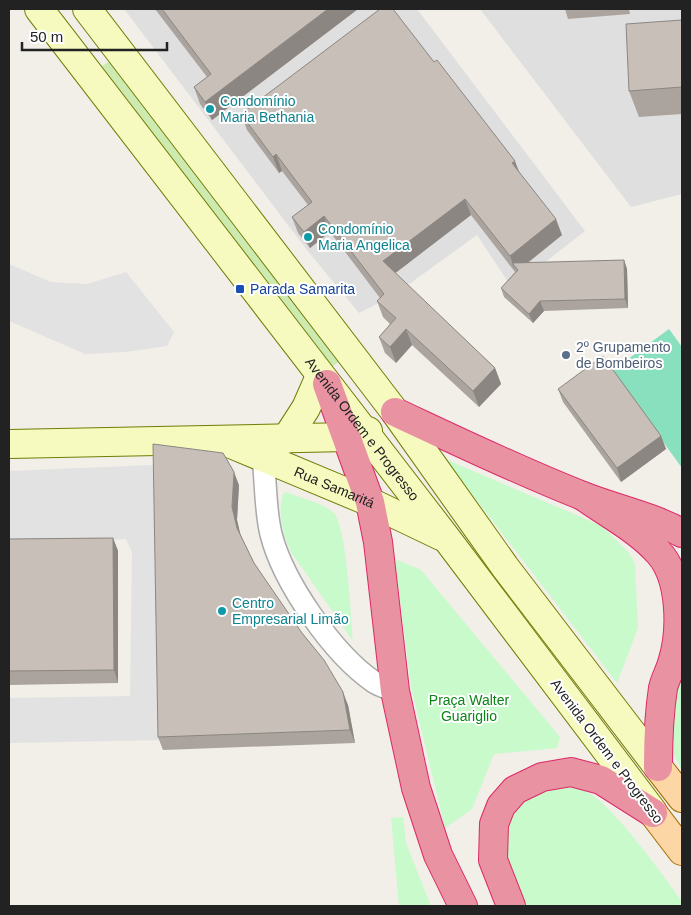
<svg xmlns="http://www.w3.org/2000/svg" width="691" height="915" font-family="Helvetica,sans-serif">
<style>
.residential{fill:#e0dfdf}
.grass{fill:#cdebb0}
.park{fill:#c8facc}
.pitch{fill:#88e0be}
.parking{fill:#e2e2e2}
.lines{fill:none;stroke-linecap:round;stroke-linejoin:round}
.street-casing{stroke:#a9a9a9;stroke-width:24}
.secondary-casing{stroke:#707d05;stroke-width:30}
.primary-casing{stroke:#a06b00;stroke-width:30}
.highway-casing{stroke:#dc2a67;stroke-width:30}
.street{stroke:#fff;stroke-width:21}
.secondary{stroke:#f7fabf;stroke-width:28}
.primary{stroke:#fcd6a4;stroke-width:28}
.highway{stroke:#e892a2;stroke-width:28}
.wall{fill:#aba49e}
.shaded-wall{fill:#8b8681}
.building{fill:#c7bfb8;stroke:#8b8681}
.culture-dot{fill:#0f9aa8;stroke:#fff;stroke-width:2}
.transit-dot{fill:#1a4fb4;stroke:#fff;stroke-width:2}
.service-dot{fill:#5c6f8a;stroke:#fff;stroke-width:2}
.labels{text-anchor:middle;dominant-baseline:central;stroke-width:4;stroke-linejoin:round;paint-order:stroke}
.culture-label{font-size:14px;fill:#0d838f;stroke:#fff;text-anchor:start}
.transit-label{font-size:14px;fill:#164399;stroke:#fff;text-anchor:start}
.service-label{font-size:14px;fill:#4e5e75;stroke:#fff;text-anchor:start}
.street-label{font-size:14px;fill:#222;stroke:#fff}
.park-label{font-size:14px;fill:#0c8416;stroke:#fff}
</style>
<rect width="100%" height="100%" fill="#f2efe9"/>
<g class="residential">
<path d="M124 9H417L585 231 512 288 477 235 394 295 359 313 307 250Z"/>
<path d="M480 9H682V194L631 207Z"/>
</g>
<path class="grass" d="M110 61 339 362 331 367 102 66Z"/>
<g class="park">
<path d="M445 459 602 526 629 553 635 564 638 628 617 683Z"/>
<path d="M286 492C300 498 321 502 333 512 347 524 351 618 353 641L291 552C283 534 277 513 283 494Z"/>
<path d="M395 559 421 570 560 737 557 748 494 754 472 809 445 828 411 687Z"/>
<path d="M682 664V770L668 745 667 688Z"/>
<path d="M563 784C571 787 581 789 589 793 616 809 662 874 682 901V906H519L500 842 517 795Z"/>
<path d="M403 817 406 843 431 906H399L391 818Z"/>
</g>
<path class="pitch" d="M669 329 682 347V468L612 371Z"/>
<g class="parking">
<path d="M9 264 51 282 87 284 126 272 174 332 167 346 126 352 85 354 9 321Z"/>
<path d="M153 465 171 740 9 743V698L130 696 132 552 126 539 9 545V471Z"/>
</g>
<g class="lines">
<g class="street-casing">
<path id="street" d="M263 458C266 482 265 510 271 534 283 582 333 654 374 682 380 686 388 688 395 691"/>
</g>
<g class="secondary-casing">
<g id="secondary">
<path id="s1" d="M39 9 447 539 653 812"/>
<path d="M87 9 395 412 505 567 658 767"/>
<path d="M286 439 306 408 320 376"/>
<path d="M9 444 348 437 368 431"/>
<path id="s2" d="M231 444 370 502 441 536"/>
</g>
</g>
<g class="primary-casing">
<g id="primary">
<path d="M658 767 682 798"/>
<path d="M653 813 682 851"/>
</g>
</g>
<g class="highway-casing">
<g id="highway">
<path d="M327 384 370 502 378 542 395 691 416 788 438 855 463 906"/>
<path d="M395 412C457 441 519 471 583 496 616 509 651 516 682 533"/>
<path d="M583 496C608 514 639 530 659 553 682 579 682 632 672 663 670 671 665 679 663 688 659 714 658 740 658 767"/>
<path d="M511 906 493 860 494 824 501 806 515 790 542 777 571 772 601 780 653 813"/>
</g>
</g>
<use href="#street" class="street"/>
<use href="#secondary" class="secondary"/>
<use href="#primary" class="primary"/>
<use href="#highway" class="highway"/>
</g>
<g class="wall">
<path d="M155 9H358L212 120 200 104 194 87 207 77Z"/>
<path d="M565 9H629L630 14 568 19Z"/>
<path d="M682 20V114L639 117 629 91Z"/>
<path d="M241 114 519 172 562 235 528 263 624 260 627 269 628 308 544 311 533 323 504 297 501 288 515 272 471 215 395 273 495 368 501 384 479 407 412 345 396 363 385 353 379 337 390 324 383 317 377 301 380 298 330 232 310 248 298 233 292 217 308 205 282 171 279 173 247 130Z"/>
<path d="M558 389 661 436 666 449 621 482 563 402Z"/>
<path d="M239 485 237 520 240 534 254 563 348 705 355 743 163 750 158 737Z"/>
<path d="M113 538 118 551V683L9 685V539Z"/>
</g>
<g class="shaded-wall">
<path d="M328 9H358L212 120 205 102Z"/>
<path d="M276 154 282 171 279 173 273 157Z"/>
<path d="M515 161 521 177 512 163Z"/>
<path d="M465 199 471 215 389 278 383 261Z"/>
<path d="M324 216 330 232 310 248 304 232Z"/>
<path d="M556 219 562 235 518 270 512 263 516 272 510 256Z"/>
<path d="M624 260 627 269 628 308 625 299Z"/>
<path d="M540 301 544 311 533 323 529 314Z"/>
<path d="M406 329 412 345 396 363 390 347Z"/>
<path d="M495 368 501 384 479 407 473 391Z"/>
<path d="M661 436 666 449 621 482 617 468Z"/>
<path d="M234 472 239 485 237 520 242 541 237 528 232 507Z"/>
<path d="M113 538 118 551V683L114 670Z"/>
<path d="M343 692 348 705 355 743 350 730Z"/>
</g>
<g class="building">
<path d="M162 9H328L205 102 194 87 211 74Z"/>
<path d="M380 9H393L434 62 437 60 515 161 512 163 556 219 510 256 465 199 383 261 495 368 473 391 406 329 390 347 379 337 396 318 377 301 384 294 324 216 304 232 292 217 312 202 276 154 273 157 241 114Z"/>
<path d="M682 20V87L629 91 626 24Z"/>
<path d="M624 260 625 299 540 301 529 314 501 288 518 270 512 263Z"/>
<path d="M603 356 661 436 617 468 558 389Z"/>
<path d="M153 444 223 453 234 472 232 507 237 528 254 563 302 633 324 660 343 692 350 730 158 737Z"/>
<path d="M113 538 114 670 9 671V539Z"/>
</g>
<g class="culture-dot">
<circle cx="210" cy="109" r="5"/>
<circle cx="308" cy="237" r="5"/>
<circle cx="222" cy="611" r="5"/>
</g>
<rect class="transit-dot" x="235" y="284" width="10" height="10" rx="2.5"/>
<circle class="service-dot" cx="566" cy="355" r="5"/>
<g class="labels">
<g class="culture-label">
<text x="220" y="101">Condomínio<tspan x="220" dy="16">Maria Bethania</tspan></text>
<text x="318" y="229">Condomínio<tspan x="318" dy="16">Maria Angelica</tspan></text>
<text x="232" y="603">Centro<tspan x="232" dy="16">Empresarial Limão</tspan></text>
</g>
<g class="transit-label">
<text x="250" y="289">Parada Samarita</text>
</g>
<g class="service-label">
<text x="576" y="347">2º Grupamento<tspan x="576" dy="16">de Bombeiros</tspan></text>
</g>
<g class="street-label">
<text stroke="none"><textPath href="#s1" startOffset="530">Avenida Ordem e Progresso</textPath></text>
<text stroke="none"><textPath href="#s2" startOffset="112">Rua Samaritá</textPath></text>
<text transform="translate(607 751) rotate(53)">Avenida Ordem e Progresso</text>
</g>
<g class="park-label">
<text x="469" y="700">Praça Walter<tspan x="469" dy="16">Guariglio</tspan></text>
</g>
</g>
<rect width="691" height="915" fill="none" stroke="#222222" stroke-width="20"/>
<path d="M22 42v8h145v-8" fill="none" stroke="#222222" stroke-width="2.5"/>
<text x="30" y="42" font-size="15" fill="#222222" stroke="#ffffff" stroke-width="4" paint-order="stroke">50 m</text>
</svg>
